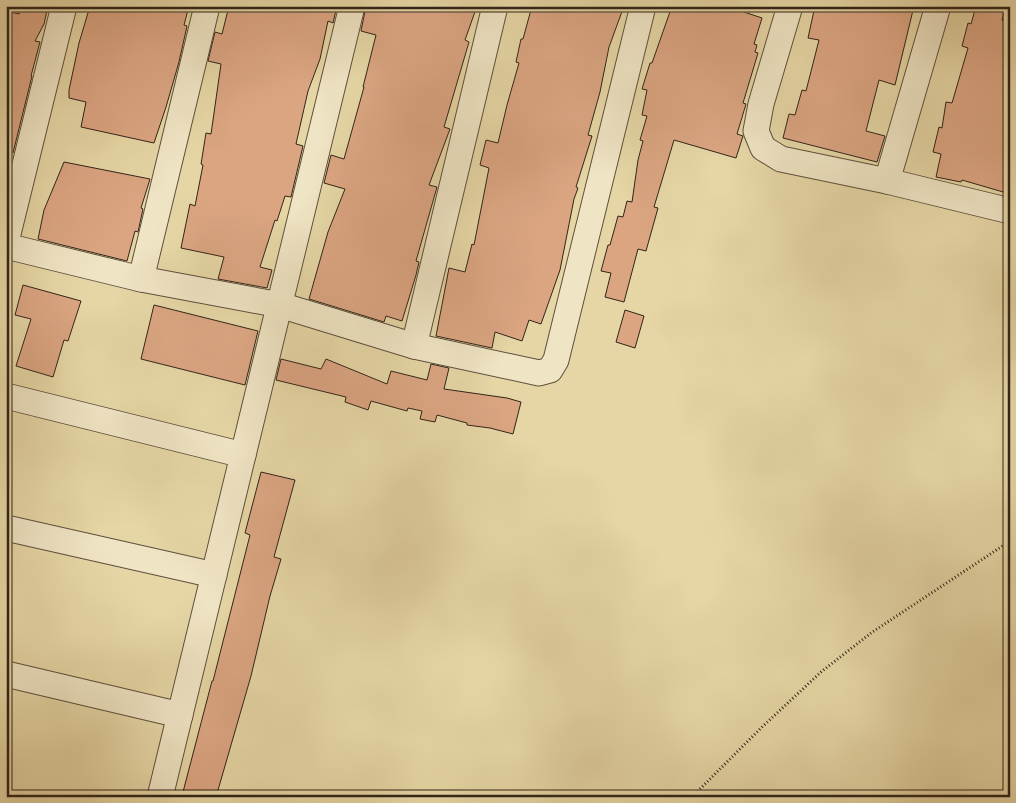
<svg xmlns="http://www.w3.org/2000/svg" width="1016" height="803" font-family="'Sorts Mill Goudy',serif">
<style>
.building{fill:#dba582;stroke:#312419}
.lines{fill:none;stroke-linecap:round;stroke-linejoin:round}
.street-casing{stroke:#5e503c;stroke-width:27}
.path{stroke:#312419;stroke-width:3;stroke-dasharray:1 2.5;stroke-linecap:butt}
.street{stroke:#efe4c4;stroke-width:25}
</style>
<rect width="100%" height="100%" fill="#e6d6a5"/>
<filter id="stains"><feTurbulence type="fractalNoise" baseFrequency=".004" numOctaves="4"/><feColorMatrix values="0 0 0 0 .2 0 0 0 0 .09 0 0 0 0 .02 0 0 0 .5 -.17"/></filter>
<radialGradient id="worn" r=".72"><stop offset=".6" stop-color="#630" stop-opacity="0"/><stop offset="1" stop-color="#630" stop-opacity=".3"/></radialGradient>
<g class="building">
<path d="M20 6H48L44 24 35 41 40 42 31 76H32L13 153 6 152V11L19 14Z"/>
<path d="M90 6H189L184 25 187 26 179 62 166 107 154 143 81 127 86 102 69 98V90L79 43Z"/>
<path d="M229 6H337L333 23 328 21 320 59 308 91 296 144 303 146 291 197 285 196 277 221 275 220 260 267 272 270 267 288 218 279 224 257 181 248 190 204 195 206 203 165 201 164 206 133 211 134 221 64 208 61 215 32 222 34Z"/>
<path d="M366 6H477L465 40 469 42 444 127 450 129 429 185 437 187 416 261 419 262 416 275 402 321 386 316 384 322 309 299 328 232 345 189 324 183 331 155 344 159 364 87H363L376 35 361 31Z"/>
<path d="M532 6H624L609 47 600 92 588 135 592 136 576 187 578 188 574 199 560 270 541 324 529 320 522 341 495 332 492 348 436 336 449 268 465 272 472 244 474 245 489 168 480 165 486 140 498 143 507 105 519 63 516 62 521 39H523Z"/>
<path d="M672 6H726L762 18 754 44 757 45 755 52 758 53 743 103 746 104 737 134 743 136 736 158 674 140 654 207 658 208 646 251 638 249 624 302 605 297 611 273 601 271 608 245H610L618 216 623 217 627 201 632 202 638 160 643 141 640 140 647 116 642 115 647 90 642 89 650 63H652Z"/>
<path d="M815 6H914L895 85 879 80 866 131 885 136 877 162 783 138 789 114 795 115 802 90 806 91 819 40 808 38Z"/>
<path d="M976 6H1006L1002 20 1010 22V194L962 180 961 182 936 177 941 154 933 152 939 127 942 128 946 102 952 103 968 48 962 46 968 23 971 24Z"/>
<path d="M64 162 150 179 141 208 143 209 138 232 135 231 127 261 38 239 44 210Z"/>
<path d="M23 285 81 301 68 341 64 340 53 377 16 366 31 319 15 315Z"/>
<path d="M154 305 258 331 245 385 141 359Z"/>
<path d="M625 310 644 316 635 348 616 342Z"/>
<path d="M281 359 321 369 326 359 387 384 391 371 427 380 431 364 449 368 444 389 507 398 521 402 513 434 490 428 467 425V423L437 415 435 422 420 419 422 411 408 408 407 411 371 401 368 410 345 402 346 397 276 380Z"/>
<path d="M261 472 295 480 274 557 281 559 270 596 251 676 216 797H201L183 792 212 681H213L250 535 245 533Z"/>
</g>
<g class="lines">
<g class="street-casing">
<g id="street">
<path d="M495 6 414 346 539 373 550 370 556 360 643 6"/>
<path d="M790 6 761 104 756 131 763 148 781 159 887 181 1010 211"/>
<path d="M887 181 938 6"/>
<path d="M6 242 64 6"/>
<path d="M6 246 141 279 280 305 414 346"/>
<path d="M141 279 207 6"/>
<path d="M6 396 243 455"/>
<path d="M6 528 214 575"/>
<path d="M6 674 180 715"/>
<path d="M160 797 352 6"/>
</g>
</g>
<path class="path" d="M693 797 700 789 761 728 821 672 871 633 1010 541"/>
<use href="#street" class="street"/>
</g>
<rect width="1016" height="803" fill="none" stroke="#e6d6a5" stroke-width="25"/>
<rect x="8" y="8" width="1001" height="788" fill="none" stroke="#312419" stroke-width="2.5"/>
<rect x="12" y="12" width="991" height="778" fill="none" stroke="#312419"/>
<rect width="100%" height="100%" filter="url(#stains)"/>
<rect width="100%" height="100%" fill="url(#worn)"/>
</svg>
